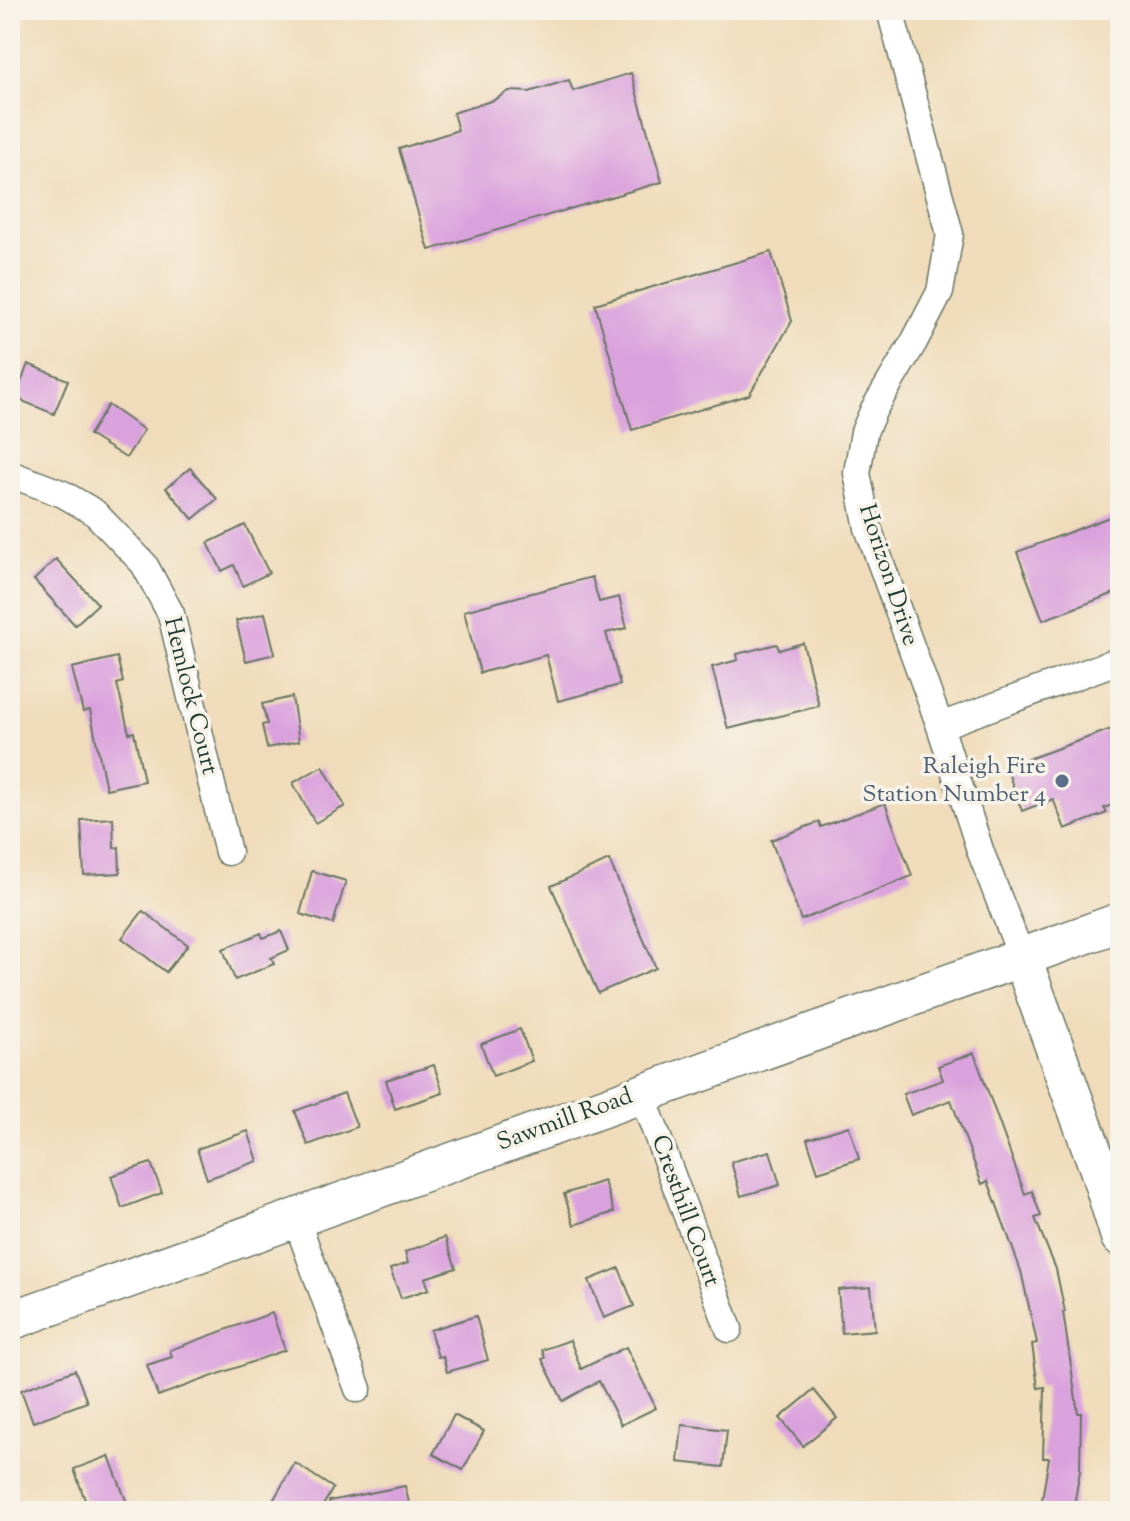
<svg xmlns="http://www.w3.org/2000/svg" width="1130" height="1521" font-family="'Sorts Mill Goudy',serif">
<style>
.building{fill:#daa2dd}
.lines{fill:none;stroke-linecap:round;stroke-linejoin:round}
.street-casing{stroke:#687563;stroke-width:29}
.secondary-casing{stroke:#687563;stroke-width:41}
.street{stroke:#fff;stroke-width:26}
.secondary{stroke:#fff;stroke-width:38}
.service-dot{fill:#5c6f8a;stroke:#f7f3e8;stroke-width:3}
.labels{text-anchor:middle;dominant-baseline:central;stroke-width:7;stroke-linejoin:round;paint-order:stroke}
.street-label{font-size:24px;fill:#1f3d34;stroke:#f7f3e8}
.service-label{font-size:24px;fill:#4e5e75;stroke:#f7f3e8;text-anchor:end}
</style>
<rect width="100%" height="100%" fill="#f7f3e8"/>
<filter id="ink" filterUnits="userSpaceOnUse"><feTurbulence type="fractalNoise" baseFrequency=".0125" numOctaves="2"/><feDisplacementMap in="SourceGraphic" scale="16" xChannelSelector="R" yChannelSelector="G"/><feConvolveMatrix kernelMatrix="1 2 1 2 8 2 1 2 1" color-interpolation-filters="sRGB"/></filter>
<filter id="wash" filterUnits="userSpaceOnUse"><feTurbulence type="fractalNoise" baseFrequency=".006" numOctaves="4" result="noise"/><feDisplacementMap in="SourceGraphic" scale="32" xChannelSelector="R" yChannelSelector="G"/><feGaussianBlur stdDeviation="1.8" result="paint"/><feColorMatrix in="noise" values="0 0 0 0 0 0 0 0 0 0 0 0 0 0 0 0 0 1.4 0 .05"/><feComposite in="paint" operator="in"/></filter>
<g filter="url(#wash)">
<rect width="100%" height="100%" fill="#f0dcba"/>
<g id="blocks">
<g class="building">
<path d="M631 73 662 182 429 250 399 149 458 130 453 113 494 100 509 91 529 92 569 80 573 91Z"/>
<path d="M771 252 792 321 749 395 632 430 595 304Z"/>
<path d="M28 364 68 380 54 414 15 398Z"/>
<path d="M108 405 144 430 126 458 89 435Z"/>
<path d="M190 468 217 499 193 519 166 488Z"/>
<path d="M1120 513V591L1043 620 1017 552Z"/>
<path d="M245 525 269 573 243 586 234 565 222 571 208 543Z"/>
<path d="M56 559 98 604 75 625 34 580Z"/>
<path d="M592 577 599 602 619 597 627 628 606 633 620 685 558 701 546 655 480 673 464 611Z"/>
<path d="M265 613 275 654 246 661 236 621Z"/>
<path d="M803 643 819 706 728 729 712 667 738 660 737 654 777 644 779 650Z"/>
<path d="M117 657 123 682 117 684 129 733 134 732 144 781 106 789 90 710 83 712 72 668Z"/>
<path d="M292 697 299 741 267 748 262 725 267 724 262 704Z"/>
<path d="M1120 726V802L1104 808 1107 813 1065 829 1053 799 1022 811 1006 767Z"/>
<path d="M323 766 345 806 315 823 293 783Z"/>
<path d="M885 803 912 876 801 920 771 840 819 822 821 827Z"/>
<path d="M113 818 114 848 119 847 120 873 84 875 81 820Z"/>
<path d="M609 860 656 968 598 993 551 886Z"/>
<path d="M312 871 346 881 333 924 300 914Z"/>
<path d="M143 911 188 945 166 972 122 938Z"/>
<path d="M281 931 289 950 271 958 274 964 235 980 223 949 261 933 263 938Z"/>
<path d="M520 1029 532 1061 493 1076 481 1044Z"/>
<path d="M974 1053 1025 1194 1032 1191 1041 1216 1035 1218 1056 1269 1065 1312H1063L1078 1413H1081L1080 1471 1073 1511H1040L1049 1458H1043L1045 1387 1038 1388 1032 1344 1037 1343 1021 1271 988 1181 982 1184 951 1100 911 1115 903 1094 943 1080 938 1066Z"/>
<path d="M434 1065 443 1093 395 1109 386 1080Z"/>
<path d="M344 1093 357 1127 308 1145 295 1111Z"/>
<path d="M849 1126 859 1159 818 1172 807 1139Z"/>
<path d="M248 1131 258 1161 207 1179 197 1149Z"/>
<path d="M770 1151 780 1185 741 1196 731 1162Z"/>
<path d="M151 1163 162 1193 122 1208 111 1176Z"/>
<path d="M604 1181 614 1212 574 1225 564 1194Z"/>
<path d="M445 1237 456 1268 425 1278 429 1289 401 1298 390 1269 408 1263 405 1252Z"/>
<path d="M619 1268 634 1306 604 1318 589 1280Z"/>
<path d="M871 1287 875 1330 842 1333 838 1290Z"/>
<path d="M272 1313 285 1350 158 1396 147 1365 172 1357 170 1350Z"/>
<path d="M476 1316 488 1360 447 1372 443 1356 438 1357 430 1330Z"/>
<path d="M570 1340 581 1369 626 1347 656 1408 621 1425 599 1381 563 1401 542 1359 545 1358 542 1350Z"/>
<path d="M75 1370 87 1402 33 1422 21 1390Z"/>
<path d="M814 1390 837 1418 803 1446 780 1418Z"/>
<path d="M454 1415 484 1431 463 1470 433 1454Z"/>
<path d="M682 1425 727 1430 723 1467 678 1462Z"/>
<path d="M109 1456 127 1503 106 1511H89L74 1469Z"/>
<path d="M295 1463 333 1488 320 1511H267Z"/>
<path d="M405 1486 411 1511H330L329 1501Z"/>
</g>
</g>
</g>
<g filter="url(#ink)">
<use href="#blocks" fill-opacity="0" stroke="#687563" stroke-width="2"/>
<g class="lines">
<g class="street-casing">
<g id="street">
<path d="M890 10 950 234 940 292 914 342 874 409 864 432 857 473 868 528 940 726 981 853 1022 958"/>
<path d="M10 474 63 494 94 512 144 564 171 614 228 852"/>
<path d="M940 726 1120 660"/>
<path d="M641 1092 729 1329"/>
<path d="M296 1219 358 1389"/>
</g>
</g>
<g class="secondary-casing">
<g id="secondary">
<path d="M1022 958 1099 1169 1120 1237"/>
<path d="M10 1321 1120 922"/>
</g>
</g>
<use href="#street" class="street"/>
<use href="#secondary" class="secondary"/>
</g>
</g>
<circle class="service-dot" cx="1062" cy="781" r="8"/>
<g class="labels">
<g class="street-label">
<text transform="translate(888 575) rotate(72)">Horizon Drive</text>
<text transform="translate(190 696) rotate(76)">Hemlock Court</text>
<text transform="translate(565 1120) rotate(-20)">Sawmill Road</text>
<text transform="translate(685 1211) rotate(70)">Cresthill Court</text>
</g>
<g class="service-label">
<text x="1046" y="767">Raleigh Fire<tspan x="1046" dy="28">Station Number 4</tspan></text>
</g>
</g>
<rect width="1130" height="1521" fill="none" stroke="#f7f3e8" stroke-width="40"/>
</svg>
